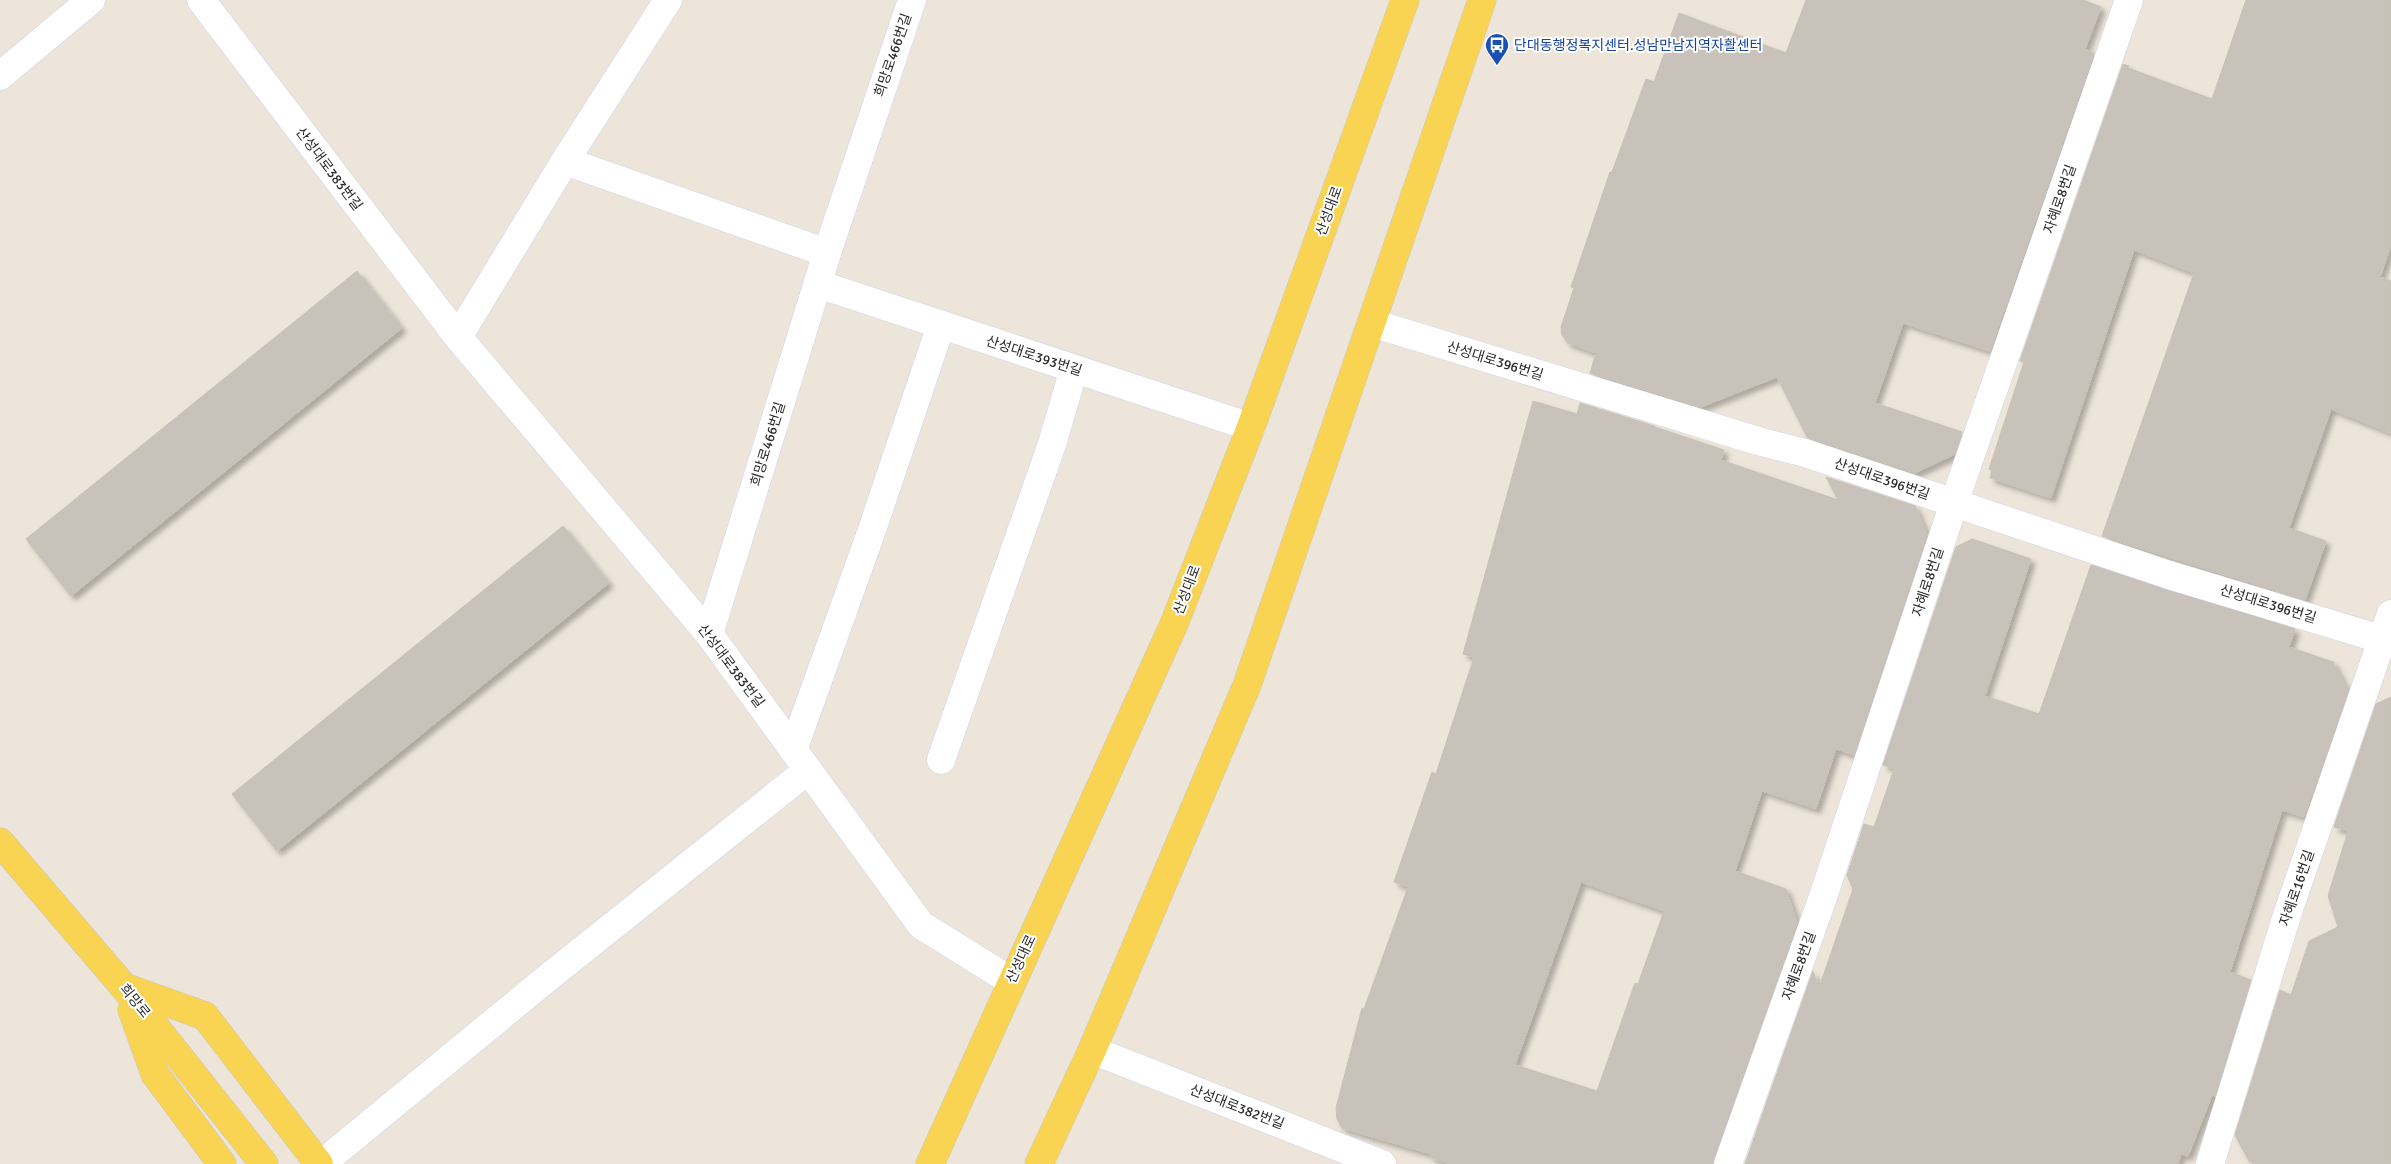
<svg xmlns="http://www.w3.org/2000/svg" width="2391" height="1164" font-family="Signika,'Noto Sans KR',sans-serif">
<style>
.building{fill:#c8c2ba;stroke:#c8c1b4;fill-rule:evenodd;filter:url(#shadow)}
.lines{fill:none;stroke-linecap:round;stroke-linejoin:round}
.minor-casing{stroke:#d0d3e4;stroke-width:29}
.major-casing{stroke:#c8c8c8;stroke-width:29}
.minor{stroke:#fff;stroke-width:28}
.major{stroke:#f9d453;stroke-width:28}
.labels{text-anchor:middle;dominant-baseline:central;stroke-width:4;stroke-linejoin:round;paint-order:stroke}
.transit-label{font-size:14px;fill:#164399;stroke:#fff;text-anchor:start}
.street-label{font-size:14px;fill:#2a2a2a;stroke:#fff}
</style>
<defs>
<filter id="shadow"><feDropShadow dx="4.5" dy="4.5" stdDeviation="2.5" flood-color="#0004"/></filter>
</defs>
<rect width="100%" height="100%" fill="#ede5da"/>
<g class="building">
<path d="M1806 0H2083L2101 7 2085 49 2094 53 1990 351 1903 323 1875 403 1962 432 1955 454 1915 473 1807 437 1777 377 1701 407 1590 373 1596 353 1568 343 1562 335 1561 327 1574 288 1571 287 1610 172H1612L1646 79 1654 82 1679 13 1786 53Z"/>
<path d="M2246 0H2391V246L2380 277 2391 281V433L2331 409 2289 528 2326 541 2305 600 2102 536 2194 273 2134 250 2051 498 1990 478 1992 470 1989 469 2024 362 2020 361 2123 64 2129 66 2128 68 2212 99Z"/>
<path d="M357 271 402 328 71 596 26 539Z"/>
<path d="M1533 401 1577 414 1580 403 1654 426H1652L1724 450 1721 460 1838 500 1826 477 1915 506 1927 535 1854 755 1836 749 1816 809 1762 791 1735 871 1786 889 1797 923 1713 1164H1450L1430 1157 1431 1154 1342 1128 1337 1119 1336 1108 1362 1008 1364 1009 1408 887 1394 882 1432 772 1436 774 1474 657 1463 654ZM1581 882 1664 911 1638 984 1635 983 1597 1091 1515 1065Z"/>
<path d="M563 526 609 583 277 851 232 794Z"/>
<path d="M1972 539 2031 559 1985 696 2039 714 2091 565 2295 629 2289 647 2333 662 2348 692 2304 817 2282 810 2230 972 2251 980 2215 1097 2213 1093 2188 1156 2181 1154 2178 1164H1745L1813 971 1819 988 1853 889 1847 875 1864 824 1874 827 1894 769 1883 765 1956 547Z"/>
<path d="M2391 697V1164H2258L2249 1161 2235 1135 2280 990 2291 995 2309 941 2338 927 2328 896 2348 831 2334 827 2376 704Z"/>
</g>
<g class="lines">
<g class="minor-casing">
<g id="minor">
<path d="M201 0 458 337 709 634 921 925 1011 981"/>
<path d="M0 76 91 0"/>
<path d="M565 161 827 253"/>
<path d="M818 284 1251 427"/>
<path d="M1372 323 1758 441 1805 453 2169 575 2391 642"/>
<path d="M458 337 565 161 668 0"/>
<path d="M709 634 827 253 912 0"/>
<path d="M793 750 872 530 941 325"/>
<path d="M941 760 1052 444 1074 369"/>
<path d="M1092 1050 1382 1164"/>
<path d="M321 1164 550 976 808 770"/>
<path d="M1728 1164 1823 897 1954 503 2129 0"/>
<path d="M2210 1164 2288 912 2391 614"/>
</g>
</g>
<g class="major-casing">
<g id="major">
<path d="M0 842 124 987 264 1164"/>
<path d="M124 987 205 1016 319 1164"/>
<path d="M132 1010 155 1074 222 1164"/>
<path d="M930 1164 1174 624 1251 427 1405 0"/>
<path d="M1039 1164 1092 1050 1247 685 1482 0"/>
</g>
</g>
<use href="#minor" class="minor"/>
<use href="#major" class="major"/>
</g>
<defs>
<g id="bus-pin" transform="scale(1.25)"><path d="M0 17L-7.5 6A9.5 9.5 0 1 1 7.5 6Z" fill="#1a4fb4" stroke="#fff"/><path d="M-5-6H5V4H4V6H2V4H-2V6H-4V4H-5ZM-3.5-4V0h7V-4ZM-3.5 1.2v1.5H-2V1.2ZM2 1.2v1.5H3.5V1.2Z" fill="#fff"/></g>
</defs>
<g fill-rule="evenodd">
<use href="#bus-pin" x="1497" y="45"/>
</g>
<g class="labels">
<g class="transit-label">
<text x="1514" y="45">단대동행정복지센터.성남만남지역자활센터</text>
</g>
<g class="street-label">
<text transform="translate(893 55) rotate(-71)">희망로466번길</text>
<text transform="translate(329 169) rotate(53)">산성대로383번길</text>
<text transform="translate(2060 199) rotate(-71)">자혜로8번길</text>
<text transform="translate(1329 211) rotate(-70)">산성대로</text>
<text transform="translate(1034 356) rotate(18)">산성대로393번길</text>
<text transform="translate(1495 361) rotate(17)">산성대로396번길</text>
<text transform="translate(768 444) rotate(-73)">희망로466번길</text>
<text transform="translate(1882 479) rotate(19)">산성대로396번길</text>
<text transform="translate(1928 582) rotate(-72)">자혜로8번길</text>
<text transform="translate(1187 590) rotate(-69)">산성대로</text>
<text transform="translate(2268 604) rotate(17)">산성대로396번길</text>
<text transform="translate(731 666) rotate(53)">산성대로383번길</text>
<text transform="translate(2297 888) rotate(-71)">자혜로16번길</text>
<text transform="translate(1021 959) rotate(-65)">산성대로</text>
<text transform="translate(1799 966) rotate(-70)">자혜로8번길</text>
<text transform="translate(135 1001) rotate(51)">희망로</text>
<text transform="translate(1237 1107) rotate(21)">산성대로382번길</text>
</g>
</g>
</svg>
